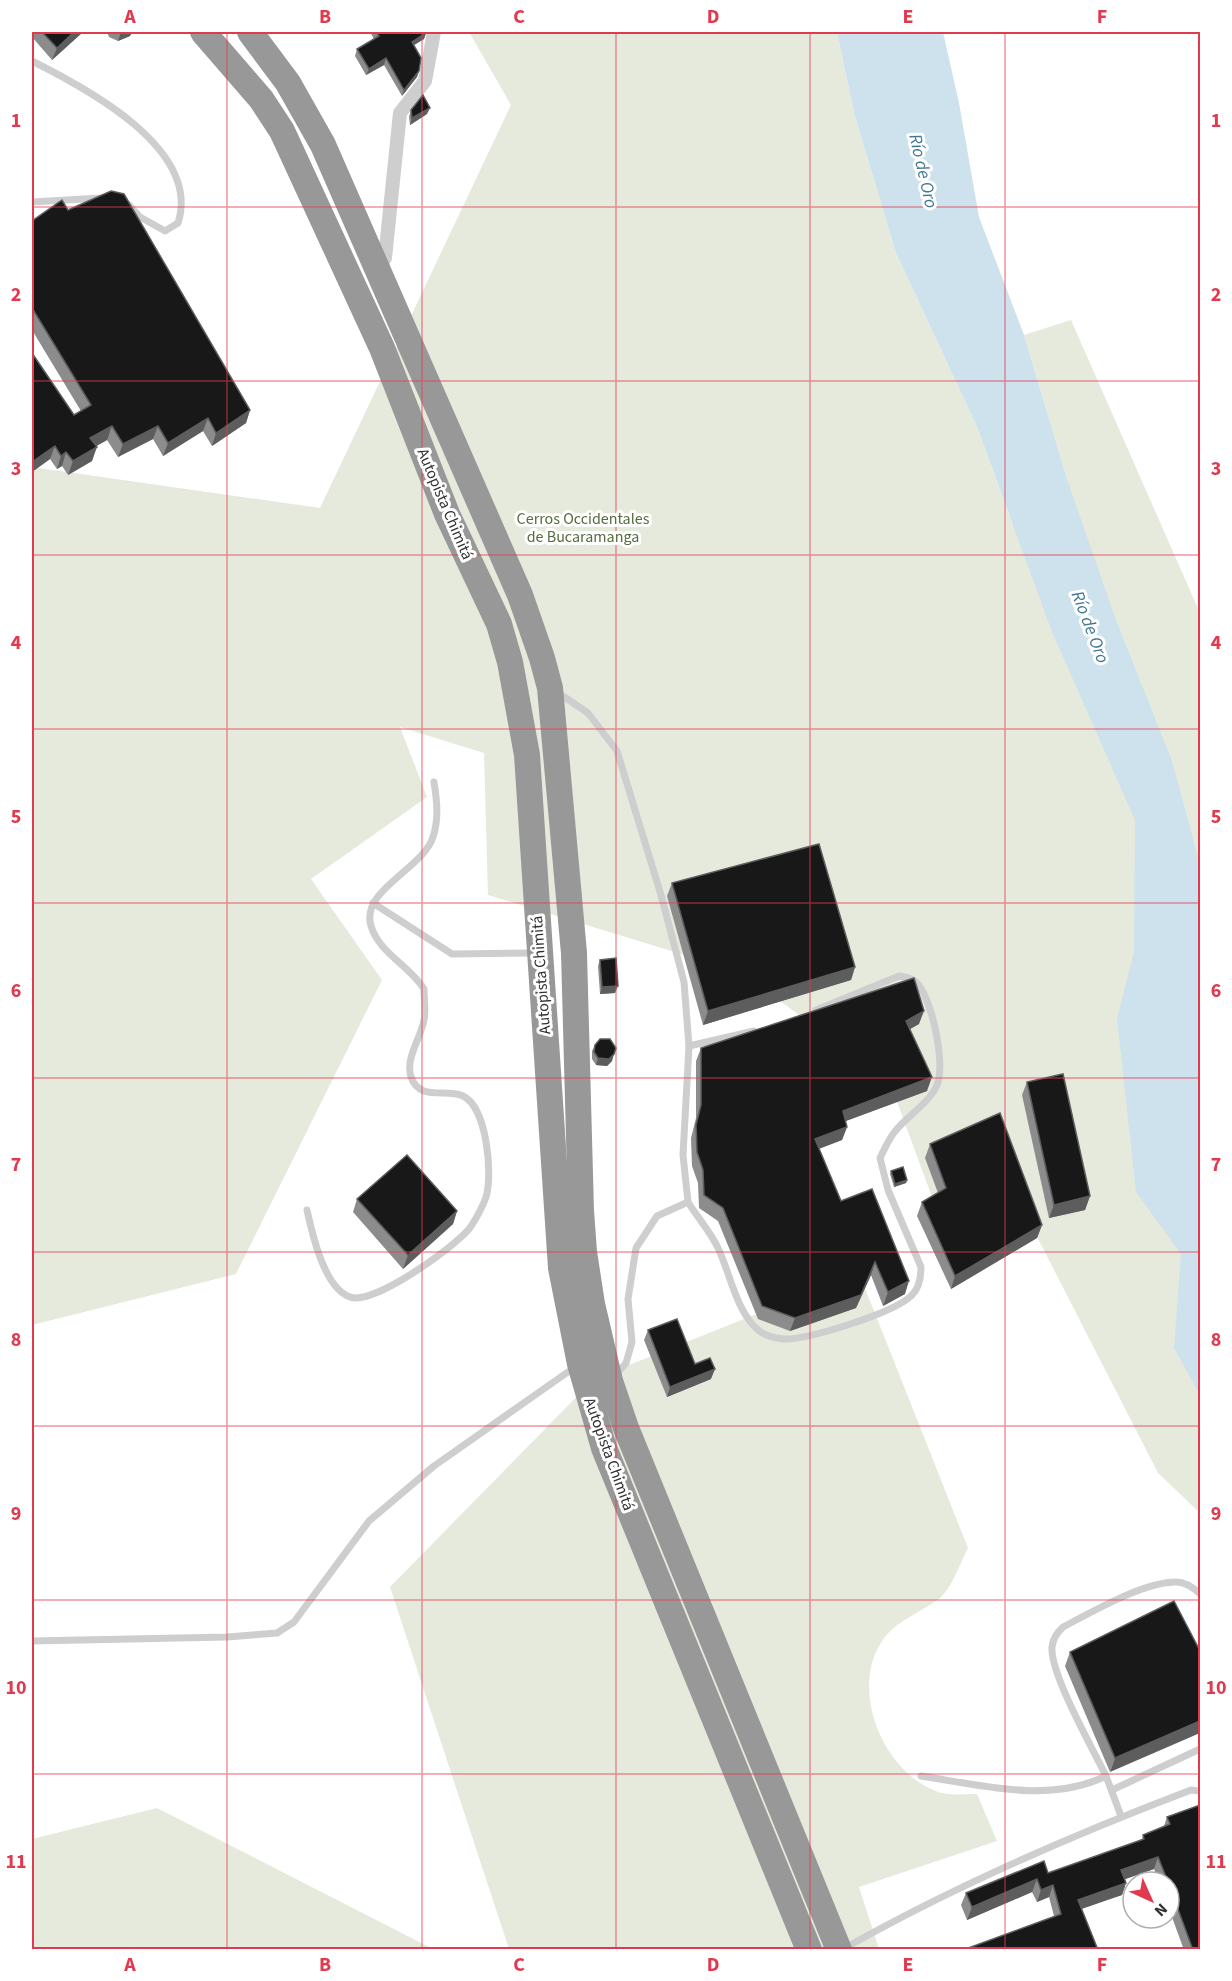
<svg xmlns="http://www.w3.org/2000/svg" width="1232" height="1981" font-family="'Source Sans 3',sans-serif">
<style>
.green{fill:#e5eadd}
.water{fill:#cde2ec}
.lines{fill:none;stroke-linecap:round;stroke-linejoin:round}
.lane{stroke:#cecece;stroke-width:7}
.street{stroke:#cecece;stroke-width:14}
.highway{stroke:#989898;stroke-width:26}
.wall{fill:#8c8c8c}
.shaded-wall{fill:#5d5d5d}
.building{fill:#181818;stroke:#5d5d5d;stroke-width:1.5}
.grid{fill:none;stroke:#e13a4f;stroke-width:1.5;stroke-opacity:0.55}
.labels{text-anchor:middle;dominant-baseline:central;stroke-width:6;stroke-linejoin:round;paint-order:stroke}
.street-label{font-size:16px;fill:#313131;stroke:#fff}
.park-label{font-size:16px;fill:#576c3f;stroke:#fff}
.water-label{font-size:18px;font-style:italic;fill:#407792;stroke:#fff}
.neatline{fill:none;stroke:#e13a4f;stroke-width:2}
.grid-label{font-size:20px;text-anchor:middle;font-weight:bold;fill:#e13a4f}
</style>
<rect width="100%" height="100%" fill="#fff"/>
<g class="green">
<path d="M469 32H837L854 113 896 253 977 427 1013 526 1068 482 1024 335 1071 320 1200 613V1513L1158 1473 1032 1227 954 1257 889 1080 740 972 488 895 484 753 400 727 427 797 311 879 382 980 236 1274 32 1325V467L320 508 511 105Z"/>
<path d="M859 1273 968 1548C960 1563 953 1586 941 1597 924 1611 898 1620 885 1637 847 1686 882 1771 936 1791 947 1796 965 1794 977 1794L997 1841 859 1887 879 1949H509L390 1587 594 1379Z"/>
<path d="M157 1808 433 1949H32V1839Z"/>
</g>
<path class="water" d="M837 32H943L959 103 979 217 1024 335 1068 482 1116 620 1172 761 1200 864V1395L1174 1348 1181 1254 1136 1192 1117 1019 1134 952 1135 820 1052 632 977 427 896 253 854 113Z"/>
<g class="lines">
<g class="lane">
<path d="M32 61C86 88 202 149 178 223L165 231 140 217 129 205"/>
<path d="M32 202 101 198"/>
<path d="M557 692 588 713 617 751 661 895 684 982 689 1046 754 1031"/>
<path d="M373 903 452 954 536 953"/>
<path d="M688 1202 683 1155 689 1046"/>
<path d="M307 1210C312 1233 324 1288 350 1297 373 1306 453 1248 469 1229 475 1221 483 1206 486 1197 493 1175 487 1107 463 1096 446 1088 420 1102 411 1077 405 1058 421 1038 424 1020 426 1011 424 999 424 989 410 966 379 953 371 926 360 890 423 869 433 837 439 818 437 801 434 782"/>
<path d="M614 1377 626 1363 632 1342 628 1299 636 1248 657 1216 688 1202C697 1217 710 1231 718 1248 730 1273 736 1310 757 1329 763 1335 775 1338 783 1339 808 1340 893 1313 911 1296 919 1289 921 1277 921 1267L888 1190 880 1158C884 1150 888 1141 893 1134 905 1117 929 1104 937 1085 946 1065 932 997 916 982 911 977 905 977 899 976L816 1010"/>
<path d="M32 1641 227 1637 277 1633 294 1622 369 1521 434 1466 575 1367"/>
<path d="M921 1776C982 1785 1048 1804 1106 1776L1121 1816"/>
<path d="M1106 1776C1093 1749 1050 1674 1052 1647 1053 1638 1057 1633 1063 1627 1092 1612 1143 1582 1176 1582 1185 1582 1194 1588 1200 1594"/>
<path d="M1112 1790 1200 1749"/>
<path d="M845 1948C953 1887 1075 1834 1191 1790L1200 1791"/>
</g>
<path class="street" d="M378 268 385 258 400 113 425 81 434 32"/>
<g class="highway">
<path d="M203 32 261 99 282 131 382 348 447 514 499 624 510 662 527 755 561 1268 580 1364 604 1448 809 1950"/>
<path d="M250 32 288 83 323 145 520 595 542 658 550 688 574 953 581 1211 584 1252 592 1304 610 1381 626 1428 839 1950"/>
</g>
</g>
<g class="wall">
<path d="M32 32H83L52 60 32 37Z"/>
<path d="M107 32H132L130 36 118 41 109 37Z"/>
<path d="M370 32H426L424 39 414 45 419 71 417 77 402 96 384 65 366 75 355 56 357 49 374 39Z"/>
<path d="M411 110 427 114 410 125 409 117Z"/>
<path d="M68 210 250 410 246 423 212 446 203 431 163 456 153 439 118 457 107 440 96 446 92 461 68 475 62 466 57 469 50 459 32 472V353L74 415 81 411 32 330V221Z"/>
<path d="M672 883 855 967 851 980 703 1025 667 896Z"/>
<path d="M600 960 615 993 600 994 598 966Z"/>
<path d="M919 1024 910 1029 927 1091 845 1121 847 1127 842 1140 819 1149 841 1201 905 1294 883 1306 871 1275 856 1308 790 1331 758 1319 718 1221 699 1208 698 1183 692 1166 691 1138 696 1118V1061L701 1048Z"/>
<path d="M595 1045 612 1061 607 1066 596 1065 592 1059V1051Z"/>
<path d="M1027 1082 1090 1196 1085 1210 1049 1218 1022 1095Z"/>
<path d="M930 1144 1042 1225 1037 1238 951 1289 917 1216 922 1202 938 1193 925 1158Z"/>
<path d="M891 1171 907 1180 906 1183 894 1187 890 1174Z"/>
<path d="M357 1199 457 1211 453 1224 403 1269 353 1212Z"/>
<path d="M648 1330 695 1364 711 1379 667 1397 644 1340Z"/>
<path d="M1174 1601 1110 1772 1065 1666 1070 1652Z"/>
<path d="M1200 1805V1950H1184L1169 1909V1882H1159L1154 1869 1125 1879 1126 1883 1122 1895 1054 1916 1049 1897 1037 1902 1032 1892 967 1920 961 1905 966 1893 1048 1873 1142 1840 1143 1835 1164 1826 1167 1817Z"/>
</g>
<g class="shaded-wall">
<path d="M74 32H83L52 60 57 48Z"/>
<path d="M121 32H132L130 36 118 41Z"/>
<path d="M426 33 424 39 409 48 412 42Z"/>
<path d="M386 58 384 65 366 75 369 69Z"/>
<path d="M419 71 417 77 402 96 404 90Z"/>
<path d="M430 108 427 114 410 125 412 118Z"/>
<path d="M250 410 246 423 212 446 216 433Z"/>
<path d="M208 418 203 431 163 456 168 443Z"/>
<path d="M112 426 107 440 86 452 90 438Z"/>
<path d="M158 426 153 439 118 457 123 444Z"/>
<path d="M55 446 50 459 32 472V462Z"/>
<path d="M97 447 92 461 68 475 73 461Z"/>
<path d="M66 452 62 466 57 469 61 456Z"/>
<path d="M855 967 851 980 703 1025 708 1011Z"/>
<path d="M618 986 615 993 600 994 602 987Z"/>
<path d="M924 1011 919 1024 901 1034 906 1021Z"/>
<path d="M614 1054 612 1061 607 1066 596 1065 598 1058Z"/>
<path d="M932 1077 927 1091 838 1124 843 1111Z"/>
<path d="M847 1127 842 1140 810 1152 815 1139Z"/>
<path d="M907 1180 906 1183 894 1187 895 1184Z"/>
<path d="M1090 1196 1085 1210 1049 1218 1054 1205Z"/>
<path d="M457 1211 453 1224 403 1269 408 1255Z"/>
<path d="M1042 1225 1037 1238 951 1289 955 1276Z"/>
<path d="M875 1262 871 1275 856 1308 790 1331 795 1318Z"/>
<path d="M909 1281 905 1294 883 1306 888 1292Z"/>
<path d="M715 1369 711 1379 667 1397 670 1387Z"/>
<path d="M1200 1721V1733L1110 1772 1115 1758Z"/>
<path d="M1158 1857 1154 1869 1117 1882 1121 1870Z"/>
<path d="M1037 1879 1032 1892 967 1920 972 1907Z"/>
<path d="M1126 1883 1122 1895 1073 1912 1078 1900Z"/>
<path d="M1053 1885 1049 1897 1037 1902 1041 1890Z"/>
</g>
<g class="building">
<path d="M42 32H74L57 48Z"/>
<path d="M376 32H426V33L412 42 421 58 419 71 404 90 386 58 369 69 357 49 379 36Z"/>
<path d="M423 95 430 108 412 118 411 110Z"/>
<path d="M111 191 124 194 250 410 216 433 208 418 168 443 158 426 123 444 112 426 90 438 97 447 73 461 66 452 61 456 55 446 32 462V353L74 415 91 405 32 308V221L62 200 68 210Z"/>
<path d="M819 844 855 967 708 1011 672 883Z"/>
<path d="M616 958 618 986 602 987 600 960Z"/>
<path d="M914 978 924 1011 906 1021 932 1077 843 1111 847 1127 815 1139 841 1201 872 1189 909 1281 888 1292 875 1262 861 1295 795 1318 762 1306 723 1208 704 1195 703 1170 697 1152 696 1125 701 1105V1048Z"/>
<path d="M600 1039H610L616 1048 614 1054 609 1059 598 1058 594 1052 595 1045Z"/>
<path d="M1063 1074 1090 1196 1054 1205 1027 1082Z"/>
<path d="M1000 1113 1042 1225 955 1276 922 1202 946 1188 930 1144Z"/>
<path d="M407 1155 457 1211 408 1255 357 1199Z"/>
<path d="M903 1167 907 1180 895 1184 891 1171Z"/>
<path d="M677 1319 695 1364 710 1358 715 1369 670 1387 648 1330Z"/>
<path d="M1174 1601 1200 1651V1721L1115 1758 1070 1652Z"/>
<path d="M1200 1805V1950H1193L1169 1885V1882H1168L1158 1857 1121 1870 1126 1883 1078 1900 1098 1950H963L1061 1914 1053 1885 1041 1890 1037 1879 972 1907 966 1893 1044 1861 1048 1873 1144 1839 1143 1835 1170 1824 1167 1817Z"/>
</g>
<path class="grid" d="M227 32V1950M422 32V1950M616 32V1950M810 32V1950M1005 32V1950M32 207H1200M32 381H1200M32 555H1200M32 729H1200M32 903H1200M32 1078H1200M32 1252H1200M32 1426H1200M32 1600H1200M32 1774H1200"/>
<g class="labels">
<g class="street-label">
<text transform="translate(445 504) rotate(67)">Autopista Chimitá</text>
<text transform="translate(541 975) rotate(-94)">Autopista Chimitá</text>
<text transform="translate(609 1454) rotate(70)">Autopista Chimitá</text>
</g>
<g class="park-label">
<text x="583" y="519">Cerros Occidentales<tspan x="583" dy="18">de Bucaramanga</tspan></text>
</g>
<g class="water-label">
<text transform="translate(923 171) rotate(77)">Río de Oro</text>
<text transform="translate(1090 627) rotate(69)">Río de Oro</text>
</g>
</g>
<rect width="1232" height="1981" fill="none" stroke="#ffffff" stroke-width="66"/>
<g transform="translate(1151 1900) rotate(135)"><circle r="28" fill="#ffffff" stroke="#adadad" stroke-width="1.5"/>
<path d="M0-4.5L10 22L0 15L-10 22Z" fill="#e13a4f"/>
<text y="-9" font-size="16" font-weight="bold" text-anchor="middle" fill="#313131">N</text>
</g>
<rect x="33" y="33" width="1166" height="1915" class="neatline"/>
<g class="grid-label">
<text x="130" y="23">A</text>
<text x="325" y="23">B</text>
<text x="519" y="23">C</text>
<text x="713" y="23">D</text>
<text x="908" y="23">E</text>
<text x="1102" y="23">F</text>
<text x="16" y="127">1</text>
<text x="1216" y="127">1</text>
<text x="16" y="301">2</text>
<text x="1216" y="301">2</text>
<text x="16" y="475">3</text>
<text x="1216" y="475">3</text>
<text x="16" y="649">4</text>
<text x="1216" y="649">4</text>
<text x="16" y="823">5</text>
<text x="1216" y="823">5</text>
<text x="16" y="997">6</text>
<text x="1216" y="997">6</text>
<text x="16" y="1171">7</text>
<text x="1216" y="1171">7</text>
<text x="16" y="1346">8</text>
<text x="1216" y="1346">8</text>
<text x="16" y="1520">9</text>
<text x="1216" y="1520">9</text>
<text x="16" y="1694">10</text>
<text x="1216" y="1694">10</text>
<text x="16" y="1868">11</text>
<text x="1216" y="1868">11</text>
<text x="130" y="1971">A</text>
<text x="325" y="1971">B</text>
<text x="519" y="1971">C</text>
<text x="713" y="1971">D</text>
<text x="908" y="1971">E</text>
<text x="1102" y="1971">F</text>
</g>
</svg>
